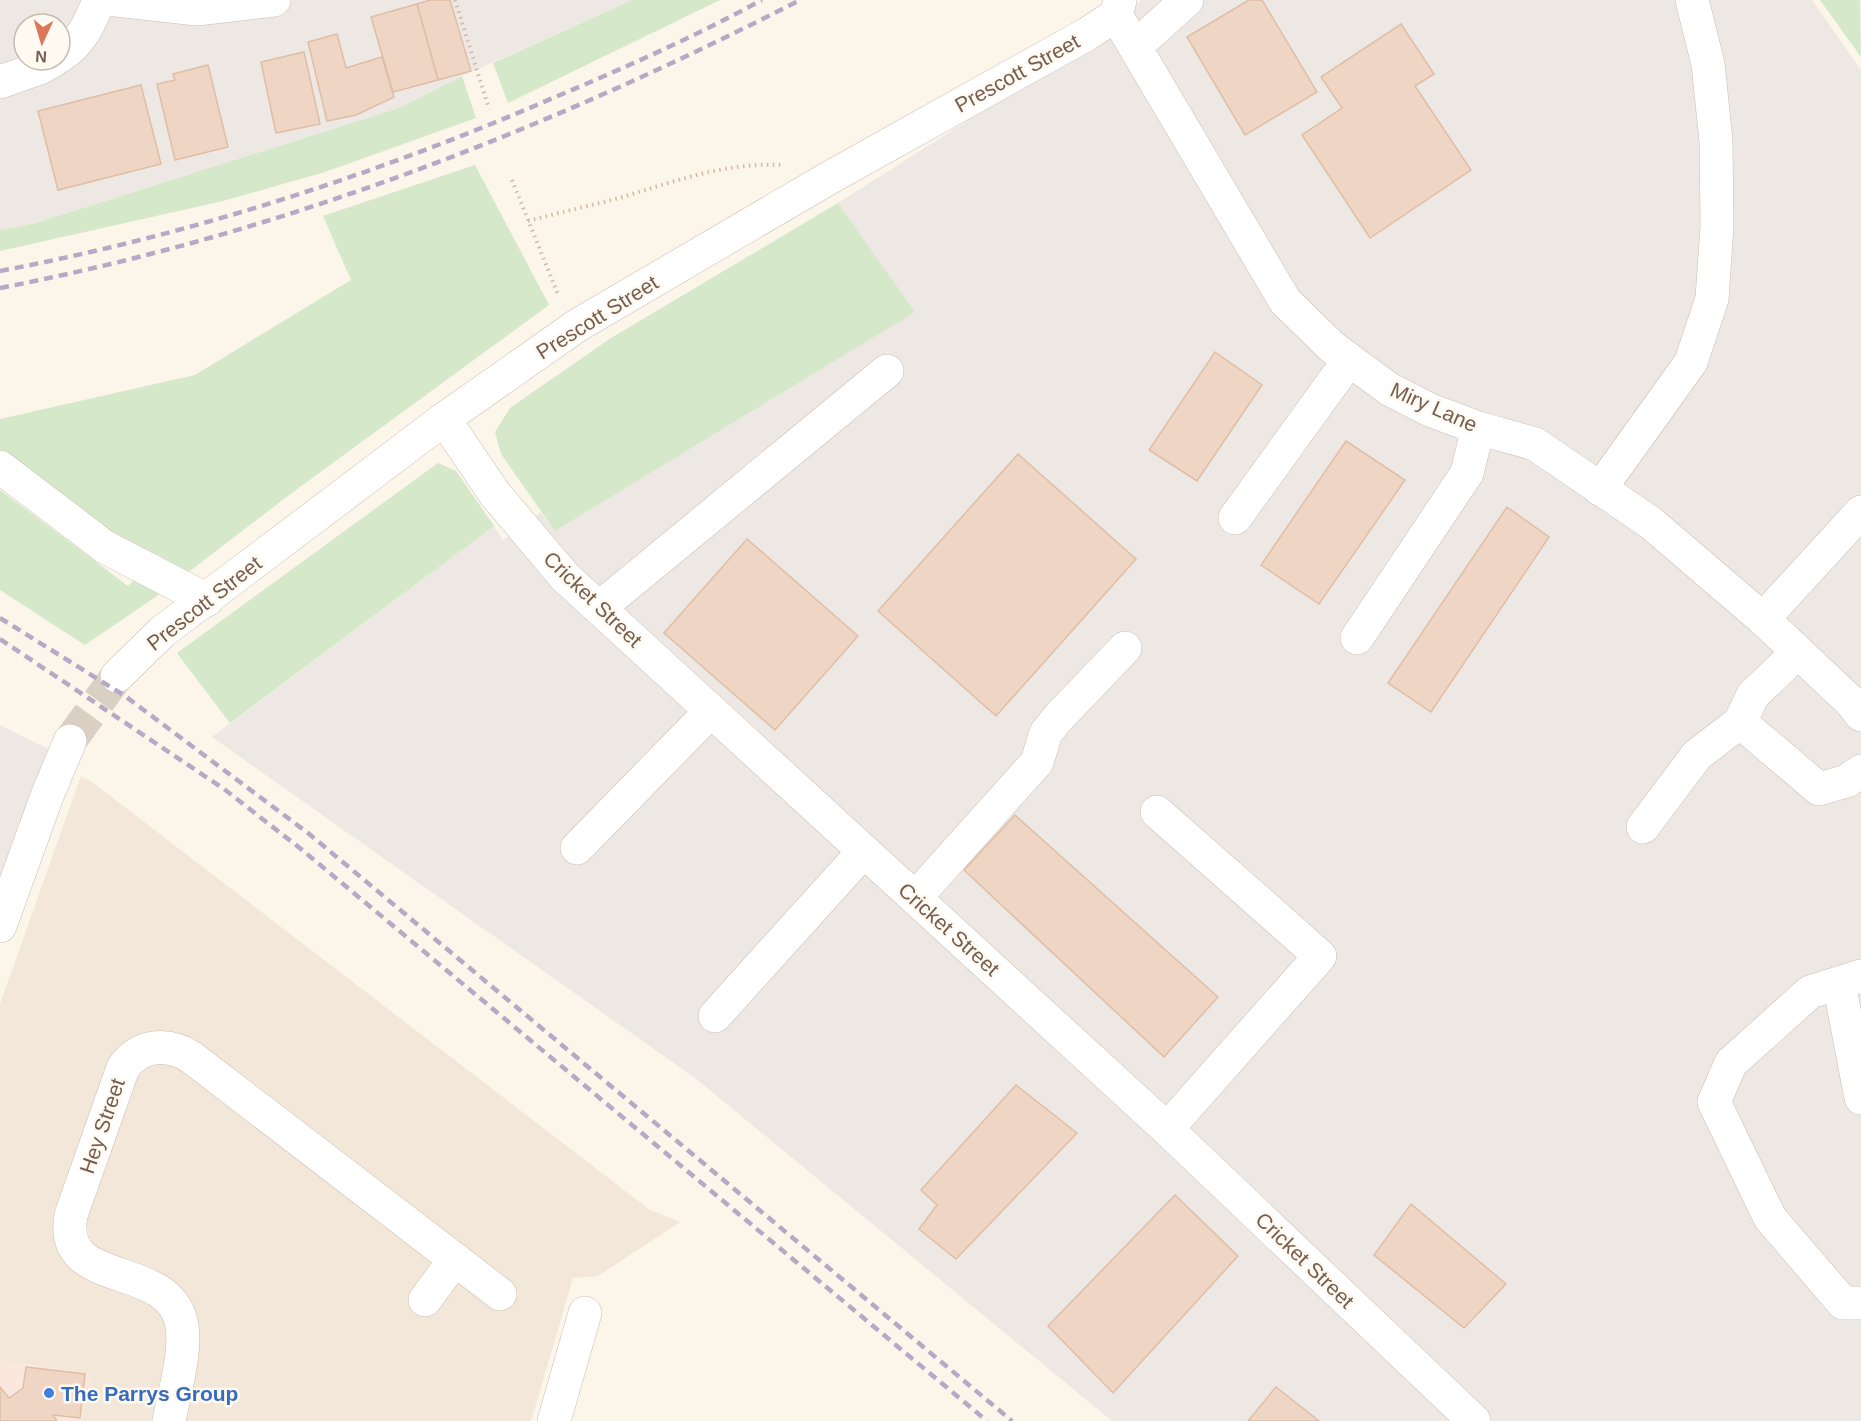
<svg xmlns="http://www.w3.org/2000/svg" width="1861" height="1421" font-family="Arial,sans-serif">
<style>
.residential{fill:#f2e7d9}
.commercial{fill:#fae8df}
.industrial{fill:#ede8e3;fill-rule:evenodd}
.green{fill:#d5e8c9}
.building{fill:#efd6c4;stroke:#e0bda5;stroke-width:1.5}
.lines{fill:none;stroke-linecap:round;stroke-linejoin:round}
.minor-tunnel{stroke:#dacfc3;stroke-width:33;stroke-dasharray:33 16;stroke-linecap:butt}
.minor-casing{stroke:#cdbdb1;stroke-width:34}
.path{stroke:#d4b9a7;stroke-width:4;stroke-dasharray:1.5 4.5;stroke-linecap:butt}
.minor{stroke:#fff;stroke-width:33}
.rail{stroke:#b8a8c5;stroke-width:4.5;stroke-dasharray:9 6;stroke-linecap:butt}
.shop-dot{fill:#3f7fe0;stroke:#fef9f1;stroke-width:2}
.labels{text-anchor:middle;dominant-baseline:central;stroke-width:5;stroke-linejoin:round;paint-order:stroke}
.street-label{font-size:21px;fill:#755d4f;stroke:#fef9f1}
.shop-label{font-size:21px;font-weight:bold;fill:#366cbe;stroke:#fef9f1;text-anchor:start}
</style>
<rect width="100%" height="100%" fill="#fbf5ea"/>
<path class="residential" d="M81 776 92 782 650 1210 680 1222 598 1276 573 1278 531 1421H80L88 1398 0 1360V1004Z"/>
<path class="commercial" d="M0 1360 92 1374 88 1398 80 1421H0Z"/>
<g class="industrial">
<path d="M0 0H632L462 76 399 108 36 223 0 230ZM24 24H60V60H24Z"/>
<path d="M1141 0H1812L1861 70V1421H1112L695 1078 212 737 494 526 503 540 541 512 555 531 914 312 838 203 1106 33Z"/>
<path d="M0 725 58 754 0 898Z"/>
</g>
<g class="green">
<path d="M632 0H720L508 103 493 63Z"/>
<path d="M1820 0H1860L1861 57Z"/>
<path d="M462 76 476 118 325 172 223 201 0 251V230L36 223 399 108Z"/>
<path d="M475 165 549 305 289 495 164 591 85 645 0 590V490L128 586 161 556 109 537 0 450V419L195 375 351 280 323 216Z"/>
<path d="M838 203 915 312 555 531 501 454 495 432 510 408 611 338Z"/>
<path d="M438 463 456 471 494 526 230 723 177 653Z"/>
</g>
<g class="building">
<path d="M430 0H450L471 71 438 80 417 4Z"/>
<path d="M1249 0H1262L1317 92 1245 135 1187 37Z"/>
<path d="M417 4 438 80 393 92 371 17Z"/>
<path d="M1401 24 1434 74 1415 86 1471 170 1370 238 1302 135 1342 108 1321 77Z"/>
<path d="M337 34 346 68 382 57 394 97 356 115 327 121 308 42Z"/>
<path d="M304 52 320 124 276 133 261 62Z"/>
<path d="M208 65 228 147 175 160 157 84 175 80 173 74Z"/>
<path d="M141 85 161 164 58 190 38 111Z"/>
<path d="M1215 352 1262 385 1197 481 1149 450Z"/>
<path d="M1346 441 1405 480 1319 604 1261 565Z"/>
<path d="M1018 454 1136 559 996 716 878 611Z"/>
<path d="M1507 507 1549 537 1431 712 1388 683Z"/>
<path d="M747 539 858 636 775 730 664 633Z"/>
<path d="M1015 815 1218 997 1164 1057 964 870Z"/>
<path d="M1016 1085 1077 1133 956 1259 919 1229 937 1205 921 1190Z"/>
<path d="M1175 1195 1238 1256 1113 1393 1048 1326Z"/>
<path d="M1411 1204 1506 1284 1464 1328 1374 1255Z"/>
<path d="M26 1367 85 1374 80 1418 53 1415 57 1421H0V1387L9 1398 23 1388Z"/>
<path d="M1276 1387 1319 1421H1248Z"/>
</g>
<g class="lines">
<path class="minor-tunnel" d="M70 741 117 676"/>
<g class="minor-casing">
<g id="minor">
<path d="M116 0 197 9 274 0"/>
<path d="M1116 15 1285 301 1332 347 1389 389 1430 410 1478 428 1535 444 1651 523 1763 619 1851 702 1861 715"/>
<path d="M1135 47 1187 0"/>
<path d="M60 56C81 43 90 23 99 0"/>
<path d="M0 82 40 68 54 60"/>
<path d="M444 419 495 494 565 577 1167 1129 1474 1421"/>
<path d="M0 467 105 547 207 600"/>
<path d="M1600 489 1691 362 1712 299 1717 226 1716 141 1708 64 1692 0"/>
<path d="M1235 518 1349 360"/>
<path d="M599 608 887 371"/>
<path d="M1763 619 1861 512"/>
<path d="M1357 638 1467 473 1478 428"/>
<path d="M1798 652 1753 695 1740 722 1819 789 1847 781 1861 771"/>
<path d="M117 676 162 632 444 419 578 325 829 178 1087 34 1116 15 1120 0"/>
<path d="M1157 812 1320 956 1167 1129"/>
<path d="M1643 827 1697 755 1740 722"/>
<path d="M577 848 711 711"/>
<path d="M915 898 1037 762 1046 733 1058 718 1125 648"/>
<path d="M0 926 47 796 70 741"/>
<path d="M1861 976 1810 992 1731 1063 1714 1102 1770 1218 1843 1303H1861"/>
<path d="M1839 983 1861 1098"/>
<path d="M715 1016 864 851"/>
<path d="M425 1300 455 1259"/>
<path d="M169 1421C174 1394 188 1347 181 1321 165 1259 57 1290 71 1215L123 1068C139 1044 168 1042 191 1057L500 1294"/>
<path d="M554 1421 585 1313"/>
</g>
</g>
<g class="path">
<path d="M455 0 489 109"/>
<path d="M512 180 559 297"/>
<path d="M528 221C561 212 594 205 626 196 679 180 727 162 783 165"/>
</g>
<use href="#minor" class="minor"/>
<g class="rail">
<path d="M0 271C190 235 375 175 553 98 624 68 694 37 762 0"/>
<path d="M0 288C280 234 547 130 800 0"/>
<path d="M0 618 125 696 308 833 1012 1421"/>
<path d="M0 639 224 789 301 849 987 1421"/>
</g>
</g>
<circle class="shop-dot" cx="49" cy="1393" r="6"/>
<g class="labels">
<g class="street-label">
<text transform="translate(1017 73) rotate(-29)">Prescott Street</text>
<text transform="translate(597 317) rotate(-32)">Prescott Street</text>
<text transform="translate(1434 407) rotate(24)">Miry Lane</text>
<text transform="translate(593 599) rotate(44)">Cricket Street</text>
<text transform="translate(204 603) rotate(-38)">Prescott Street</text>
<text transform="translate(949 929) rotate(42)">Cricket Street</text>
<text transform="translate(102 1126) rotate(-71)">Hey Street</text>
<text transform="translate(1305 1260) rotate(44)">Cricket Street</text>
</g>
<g class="shop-label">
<text x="61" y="1393">The Parrys Group</text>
</g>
</g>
<g transform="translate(42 42) rotate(184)"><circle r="28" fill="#fef9f1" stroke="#c7bbb0" stroke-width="1.5"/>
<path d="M0-4.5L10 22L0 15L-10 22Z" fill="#db7859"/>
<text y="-9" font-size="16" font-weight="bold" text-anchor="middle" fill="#755d4f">N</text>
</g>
</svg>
